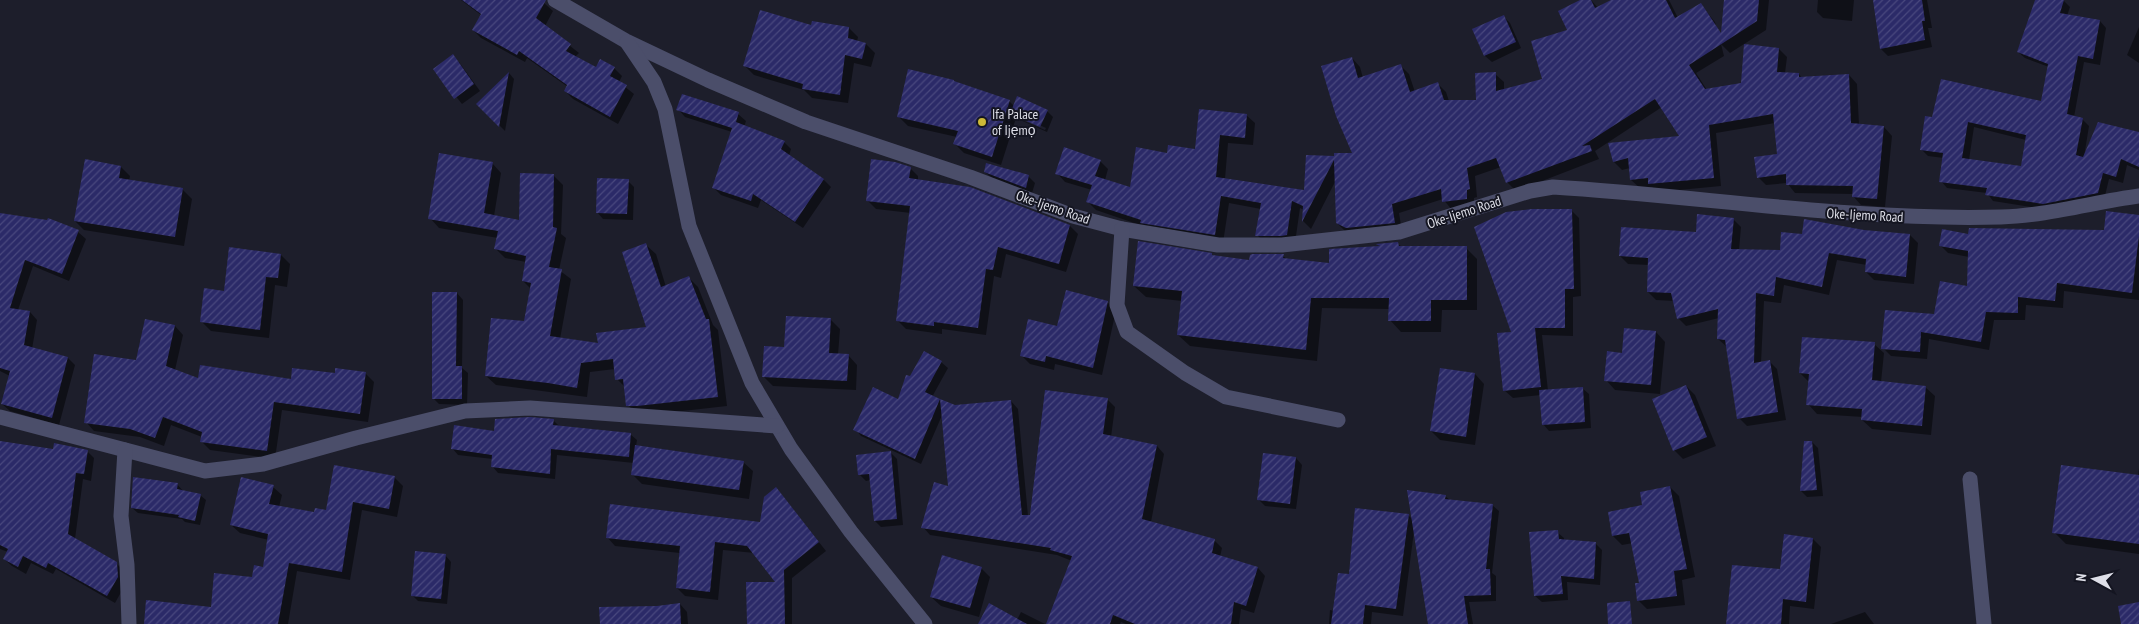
<svg xmlns="http://www.w3.org/2000/svg" width="2139" height="624" font-family="'PT Sans Narrow',sans-serif">
<style>
.shadow{fill:#0007;fill-rule:evenodd}
.building{fill:url(#building-hatch);fill-rule:evenodd}
.lines{fill:none;stroke-linecap:round;stroke-linejoin:round}
.minor{stroke:#4b4e6a;stroke-width:15}
.poi-dot{fill:#cdb938;stroke:#141521;stroke-width:2}
.labels{text-anchor:middle;dominant-baseline:central;stroke-width:4;stroke-linejoin:round;paint-order:stroke}
.poi-label{font-size:14px;fill:#dedfe8;stroke:#141521;text-anchor:start}
.street-label{font-size:14px;fill:#dedfe8;stroke:#141521}
</style>
<defs>
<pattern id="building-hatch" width="6" height="6" patternUnits="userSpaceOnUse" patternTransform="scale(1.25)"><rect width="6" height="6" fill="#2b2a68"/><path d="M-1 1l2-2M0 6l6-6M5 7l2-2" fill="none" stroke="#49487e"/></pattern>
</defs>
<rect width="100%" height="100%" fill="#1d1e2b"/>
<g class="shadow">
<path d="M461 0H539L544 3 553 11 545 26 579 53 575 57 597 69 614 68 622 76 619 82 634 94 618 124 573 99 565 91 568 87 527 58 525 62 481 38 473 30 481 15Z"/>
<path d="M1582 0H1591L1598 8 1614 0H1669L1678 18 1701 5 1715 22 1721 44 1725 0H1769L1766 30 1730 53 1721 44 1724 56 1696 73 1707 90 1742 84 1779 49 1787 57 1785 73 1799 74 1802 78 1849 75 1857 84 1859 125 1884 127 1892 136 1885 207 1861 205 1853 196V194L1795 193 1787 183 1766 185 1758 177 1779 155 1775 123 1716 133 1721 186 1658 192 1652 187 1640 188 1631 180 1630 168 1622 170 1614 162 1681 137 1662 107 1595 151 1599 159 1516 191 1507 182 1501 167 1475 176 1477 197 1474 198V207L1452 210 1443 199 1399 213 1402 231 1346 232 1337 223 1336 180 1311 229 1303 221 1304 210 1300 208 1295 243H1265L1257 235 1261 209 1229 203 1223 243 1146 227 1096 210 1088 202 1092 190 1065 182 1057 173 1100 161 1108 169 1105 180 1131 189 1168 154 1196 150 1246 115 1255 123 1253 145 1228 143 1225 179 1305 191 1335 157 1354 154 1352 58 1360 67 1363 78 1400 65 1409 74 1415 92 1438 84 1446 92 1449 101H1477L1495 74 1504 82V90L1543 80 1569 31Z"/>
<path d="M1818 0H1854L1852 21 1823 18 1817 12Z"/>
<path d="M1874 0H1927L1932 28H1928L1932 47 1888 56 1881 49Z"/>
<path d="M2036 0H2063L2070 7 2067 16 2100 21 2106 28 2100 65 2084 62 2074 117 2082 119 2089 126 2084 157 2139 134V170L2127 165 2123 183 2109 179 2104 200 2050 210 1993 201 1987 193 1947 188 1941 181 1944 158 1928 156 1922 150 1933 118 2042 102 2049 67 2025 58 2018 52ZM1974 127 2026 140 2022 168 1969 160Z"/>
<path d="M1503 16 1510 23 1521 48 1492 62 1485 56 1474 30Z"/>
<path d="M812 26 849 28 858 37 857 42 866 44 875 53 871 67 854 63 848 103 812 98 804 90 754 75 745 66Z"/>
<path d="M2139 27V63L2127 55Z"/>
<path d="M459 62 480 91 462 104 434 69Z"/>
<path d="M509 73 514 79 505 131 478 104Z"/>
<path d="M956 84 1009 101 1014 106 1047 111 1053 117 1047 132 1016 118 1001 165 964 153 955 144 957 137 908 126 899 117ZM1017 115 1046 128 1045 130 1017 118Z"/>
<path d="M678 109 738 114 746 121 744 127 784 142 791 149 789 156 824 180 831 187 803 228 761 200 758 208 721 195 714 188 732 132 685 117Z"/>
<path d="M492 163 501 173 494 216 520 221 553 175 563 185 561 234 566 238 559 270 571 279 560 339 599 344 648 328 646 245 656 254 666 287 689 278 698 287 713 325 718 330 727 406 647 415H637L628 405 626 388 617 379 615 369 590 372 587 397 496 385 486 376 525 322 531 289 523 281 526 262 505 258 496 249 498 238 439 228 430 218Z"/>
<path d="M121 167 130 176 129 181 182 189 192 199 184 246 84 230 75 221Z"/>
<path d="M910 168 918 176V180L1070 226 1078 234 1066 272 1006 254 1001 278 994 276 986 335 942 329V334L906 329 898 321 911 213 876 209 868 201Z"/>
<path d="M985 172 1028 176 1035 183 1032 193 992 178Z"/>
<path d="M628 181 634 187 633 220 603 219 597 212Z"/>
<path d="M1571 210 1579 218 1581 296 1573 297V336L1542 335 1548 391 1582 388 1589 394 1591 428 1549 431 1543 424 1541 395 1513 398 1504 390 1512 333Z"/>
<path d="M0 214 78 232 86 239 69 281 33 266 18 310 30 312 37 320 32 349 68 358 75 365 59 425 10 411 2 404 10 376 0 371Z"/>
<path d="M2139 216V300L2064 291 2063 308 2026 305 2025 320H1994L1989 350 1929 339 1927 359 1891 356 1883 348 1935 316 1968 287 1969 257 1948 253 1940 245 1970 235 2105 232Z"/>
<path d="M1733 219 1741 227 1739 250 1781 251 1803 236 1864 231 1910 235 1918 243 1914 284 1874 280 1866 272 1867 265 1837 260 1829 295 1784 285 1781 303 1764 301 1761 363 1769 361 1777 369 1786 420 1747 426 1739 418 1727 347 1718 339 1719 318 1686 326 1678 318 1674 301 1656 300 1648 292 1649 265 1628 264 1620 256 1697 233Z"/>
<path d="M1397 243 1402 247 1466 248 1477 259V310H1442L1441 332H1401L1390 320V309L1322 308 1317 361 1190 346 1178 335 1182 301 1146 297 1134 286 1213 257 1250 261 1283 256 1288 260 1331 264 1381 247 1379 245Z"/>
<path d="M281 255 290 264 287 287 275 285 269 338 211 331 202 322 225 292Z"/>
<path d="M457 293 463 300 462 368 468 373 467 405 439 404 433 398Z"/>
<path d="M1107 302 1116 310 1102 375 1055 364 1054 370 1030 364 1021 355 1058 327Z"/>
<path d="M830 319 840 329 838 355H848L857 365 856 390 773 386 763 376 785 348Z"/>
<path d="M175 326 183 335 175 370 199 379 292 380 336 374 365 373 374 382 368 422 282 410 275 459 210 450 202 442V437L171 425 164 446 140 437 94 431 86 422 137 361Z"/>
<path d="M1656 332 1665 342 1660 394 1615 390 1606 380Z"/>
<path d="M1874 344 1884 353 1881 382 1925 387 1935 396 1931 435 1872 429 1862 420 1863 417 1817 414 1808 404 1809 382 1800 373Z"/>
<path d="M941 362 948 368 932 397 954 406 1011 401 1018 409 1028 516H1031L1107 399 1115 407 1111 437 1157 446 1164 454 1151 522 1215 541 1222 548 1220 557 1258 568 1265 576 1254 613 1241 609 1239 624H1126L1121 622 1120 624H1047L1072 561 1057 555 930 535 923 527 950 488 943 413 921 464 861 436 855 429 899 401 910 377Z"/>
<path d="M1441 369 1475 374 1484 384 1475 445 1440 440 1431 431Z"/>
<path d="M1686 386 1695 395 1716 446 1683 459 1674 450Z"/>
<path d="M553 420 560 427 630 434 637 440 636 446 743 462 753 471 749 499 642 484 632 474 634 463 557 455 555 479 498 473 492 466 493 459 458 455 452 448 495 432Z"/>
<path d="M0 442 54 450 87 451 94 458 91 481 83 479 75 539 116 563 124 571 125 585 115 603 56 569 53 574 31 563 26 574 12 566 4 559 8 552 0 549Z"/>
<path d="M1805 442H1812L1818 448 1823 496 1807 497 1801 491Z"/>
<path d="M891 453 897 459 903 525 881 527 875 521 871 480 866 481 860 475Z"/>
<path d="M1296 458 1302 465 1296 509 1265 506 1258 499Z"/>
<path d="M2139 468V554L2066 544 2054 532 2138 477Z"/>
<path d="M394 477 403 486 397 517 362 510 350 580 297 571 288 624H145L212 608 264 568 269 540 240 533 231 525 273 487 282 495 279 507 315 513 327 511Z"/>
<path d="M177 484 183 491 200 495 206 500 200 525 185 522 182 519 138 513 132 508Z"/>
<path d="M1670 487 1679 496 1695 577 1682 580 1685 605 1647 609 1638 600 1641 584 1633 543 1622 545 1613 536 1644 506Z"/>
<path d="M776 488 826 551 792 578V624H803H756L777 583 755 553 723 550 718 600 685 596 677 588 680 553 615 546 607 537 761 523Z"/>
<path d="M1445 496 1450 500 1492 505 1499 511 1492 573 1496 576V601L1469 602 1473 624H1429L1414 531 1403 616 1372 612 1371 624H1329L1330 610 1334 611 1350 575 1408 515 1413 520Z"/>
<path d="M1557 532 1564 538V541L1596 544 1602 550 1600 585 1567 582 1568 600 1542 602 1535 596Z"/>
<path d="M1813 539 1821 547 1814 609 1790 606 1789 624H1727Z"/>
<path d="M445 555 451 562 447 604 418 601 412 595Z"/>
<path d="M981 568 990 577 979 617 941 606 931 597Z"/>
<path d="M680 604 687 612 688 624H601Z"/>
<path d="M1021 612 1045 624H979L1017 620Z"/>
<path d="M1865 612 1874 624H1831Z"/>
</g>
<g class="building">
<path d="M462 0H546L536 18 571 44 566 51 596 67 600 59 615 67 610 76 627 85 610 117 564 91 567 85 519 51 517 55 472 30 481 14Z"/>
<path d="M1580 0H1591L1595 8 1611 0H1666L1675 18 1701 3 1721 33 1724 0H1759L1757 21 1689 65 1705 89 1741 83 1744 44 1779 48 1777 72 1799 73V77L1849 74 1851 123 1884 126 1877 199 1852 197 1853 186 1786 185V174L1757 178 1754 157 1777 154 1773 114 1709 125 1714 178 1648 184V178L1630 180 1628 158 1613 162 1608 143 1679 136 1655 99 1582 146 1590 145 1592 151 1506 183 1496 158 1467 168 1470 189 1467 190V199L1442 202 1441 189 1392 204 1395 223 1346 228 1336 223 1334 160 1302 222 1303 206 1292 201 1287 235 1281 236H1255L1261 203 1221 196 1215 235 1140 223 1141 220 1086 202 1092 185 1055 174 1064 147 1101 160 1095 176 1130 187 1136 147 1167 153 1168 145 1195 149 1199 109 1247 114 1245 138 1220 135 1216 177 1304 190 1306 155 1334 156V153H1352L1336 116 1321 66 1352 57 1358 78 1401 64 1410 92 1438 82 1444 100H1476L1475 73 1496 72V91L1542 79 1531 41 1567 30 1558 11Z"/>
<path d="M1873 0H1922L1925 21H1922L1925 40 1880 49Z"/>
<path d="M2035 0H2064L2060 13 2100 20 2093 59 2078 56 2067 114 2083 118 2076 155 2083 157 2098 122 2139 132V167L2121 159 2116 177 2103 173 2098 193 2043 204 1985 195 1987 188 1939 182 1943 153 1920 150 1925 116 1932 117 1941 79 2041 101 2048 64 2017 52ZM1968 122 2026 135 2021 166 1962 158Z"/>
<path d="M760 10 811 25 812 21 849 27 848 38 866 43 862 59 845 55 840 95 802 89 803 84 743 66Z"/>
<path d="M1504 15 1516 42 1484 56 1472 29Z"/>
<path d="M453 54 474 84 454 99 433 69Z"/>
<path d="M908 69 954 80V81L1010 100 992 157 953 144 958 131 897 117Z"/>
<path d="M509 72 499 127 476 104Z"/>
<path d="M682 94 739 112 736 122 785 141 781 149 824 179 795 222 753 194 751 201 712 188 732 128 676 110Z"/>
<path d="M1017 96 1048 110 1040 127 1010 114Z"/>
<path d="M439 153 493 162 484 213 519 220 520 173 554 174 553 227 557 228 549 267 562 269 550 336 598 343 596 333 646 327 622 252 646 243 661 287 689 276 706 319H709L718 397 637 406H626L623 379 615 380 613 359 581 363 577 388 548 383 485 376 491 318 524 321 531 283 522 281 526 256 494 249 498 231 428 219Z"/>
<path d="M85 159 121 166 119 178 183 188 175 237 74 221Z"/>
<path d="M871 159 895 162 911 167 909 178 970 187 1070 225 1059 264 998 247 993 270 986 269 978 328 934 322V326L896 321 910 206 866 201Z"/>
<path d="M986 163 1029 175 1026 188 984 172Z"/>
<path d="M597 178 629 179 627 214 596 213Z"/>
<path d="M1532 209H1572L1574 289H1565V328H1535L1541 387 1503 391 1497 333 1511 332 1474 227 1506 212Z"/>
<path d="M2106 211 2139 215V236L2132 293 2057 283 2055 301 2018 297V313L1986 312 1981 342 1921 332 1920 352 1881 349 1885 310 1934 314 1940 281 1967 286 1968 251 1939 246 1942 229 1968 234 1969 228 2104 230Z"/>
<path d="M0 213 47 220 48 218 79 230 62 274 25 260 10 308 30 311 24 345 68 357 52 418 1 404 10 371 0 368Z"/>
<path d="M1697 214 1734 218 1731 249 1780 250 1781 232 1802 234 1804 219 1864 230 1910 234 1906 277 1865 272 1866 259 1829 253 1822 287 1776 277 1774 296 1756 293 1754 363 1770 360 1778 412 1737 419 1725 340 1717 339 1718 309 1677 319 1671 293 1647 292 1648 258 1619 256 1621 227 1696 232Z"/>
<path d="M1138 241 1212 253V255L1249 260 1250 255 1252 254H1284L1283 258 1329 263V249L1380 246 1376 244 1398 242 1399 246H1467V300H1431V321H1388L1389 298H1311L1306 350 1177 335 1182 291 1133 286Z"/>
<path d="M229 247 281 254 278 278 266 277 260 330 200 322 204 288 224 291Z"/>
<path d="M1066 290 1108 301 1093 368 1046 356 1045 362 1020 356 1028 319 1057 326Z"/>
<path d="M432 292H457L456 366H462V399H432Z"/>
<path d="M786 316 831 318 829 353 849 354 847 381 762 377 764 346 784 347Z"/>
<path d="M145 319 175 325 166 366 198 378 200 365 291 379 292 368 335 373V368L366 372 360 414 274 402 267 451 200 442 202 432 163 417 155 438 130 429 84 423 94 354 136 360Z"/>
<path d="M1624 328 1656 331 1651 385 1604 381 1607 351 1622 353Z"/>
<path d="M1802 337 1875 342 1872 380 1926 386 1922 426 1861 420 1862 409 1806 405 1809 374 1799 373Z"/>
<path d="M924 351 942 361 925 392 940 399 915 459 853 430 873 387 898 399 906 375 910 376Z"/>
<path d="M1440 368 1475 373 1466 437 1430 431Z"/>
<path d="M1686 385 1707 437 1673 451 1652 399Z"/>
<path d="M1583 387 1585 422 1542 425 1539 390Z"/>
<path d="M1045 390 1108 398 1103 434 1157 445 1142 519 1215 539 1212 553 1258 567 1246 606 1234 602 1231 624H1135L1113 615 1110 624H1046L1072 556 1050 550 1051 548 921 528 934 482 948 486 940 399 955 405 1011 400 1022 515H1030Z"/>
<path d="M530 417 554 419 553 425 631 433 629 457 551 449 550 474 491 467 492 455 451 449 454 425 494 431 495 419Z"/>
<path d="M0 441 53 449 54 443 88 450 84 474 76 473 68 534 117 562 118 577 107 596 48 563 46 568 23 556 18 567 3 559 8 549 0 545Z"/>
<path d="M1804 441H1812L1817 490 1800 491Z"/>
<path d="M635 445 744 461 739 490 631 475Z"/>
<path d="M891 451 897 519 874 521 869 474 858 475 856 455Z"/>
<path d="M1263 453 1296 457 1290 504 1257 500Z"/>
<path d="M334 465 395 476 389 509 353 502 342 572 289 563 278 624H144L146 600 211 607 214 573 252 577 254 565 263 567 268 534 230 525 241 477 274 485 269 504 314 512 315 508 326 510Z"/>
<path d="M2061 465 2139 475V544L2052 533Z"/>
<path d="M133 477 178 483 177 489 201 494 195 521 178 517 179 515 131 508Z"/>
<path d="M1670 486 1687 569 1674 571 1677 596 1637 601 1635 583H1639L1629 533 1612 536 1608 512 1642 505 1640 492Z"/>
<path d="M776 487 819 542 784 570 785 624H747L746 582H775L747 546 715 542 710 592 676 588 680 546 606 538 610 504 760 522 764 497Z"/>
<path d="M1407 490 1446 495 1445 499 1493 504 1486 569H1490L1491 595 1464 596 1468 624H1428Z"/>
<path d="M1355 508 1409 514 1396 609 1365 605 1363 624H1331L1338 573 1349 574Z"/>
<path d="M1558 530 1559 539 1596 542 1594 579 1561 576 1563 594 1534 596 1529 532Z"/>
<path d="M1784 534 1813 538 1806 602 1783 599 1781 624H1726L1732 565 1780 569Z"/>
<path d="M415 551 446 554 441 599 411 596Z"/>
<path d="M942 555 982 567 970 608 930 597Z"/>
<path d="M1630 601 1632 624H1608L1607 603Z"/>
<path d="M2139 602V624H2121L2118 606Z"/>
<path d="M680 603 681 624H600L599 607 657 606Z"/>
<path d="M989 603 1027 624H978Z"/>
</g>
<g class="lines">
<g class="minor">
<path d="M555 0 626 41 708 80 806 122 970 177 1073 216 1122 229 1218 245H1282L1399 232 1530 191 1553 187C1702 196 1850 221 2001 217 2046 216 2094 202 2139 196"/>
<path d="M627 42 654 82 665 109 689 226 752 383 791 449 851 532 925 624"/>
<path d="M1122 229 1117 305 1127 332 1185 373 1226 397 1338 420"/>
<path d="M0 417 205 471 263 464 356 438 465 411 530 408 777 426"/>
<path d="M125 450 121 516 127 565 129 624"/>
<path d="M1970 479 1984 624"/>
</g>
</g>
<circle class="poi-dot" cx="982" cy="122" r="5"/>
<g class="labels">
<g class="poi-label">
<text x="992" y="114">Ifa Palace<tspan x="992" dy="16">of Ijẹmọ</tspan></text>
</g>
<g class="street-label">
<text transform="translate(1053 207) rotate(19)">Oke-Ijemo Road</text>
<text transform="translate(1464 212) rotate(-18)">Oke-Ijemo Road</text>
<text transform="translate(1865 215) rotate(3)">Oke-Ijemo Road</text>
</g>
</g>
<g transform="translate(2094 579) rotate(277)" stroke="#141521" stroke-width="4" paint-order="stroke">
<path d="M0-4L9 19L0 12L-9 19Z" fill="#dedfe8"/>
<text y="-8" font-size="14" font-weight="bold" text-anchor="middle" fill="#dedfe8">N</text>
</g>
</svg>
